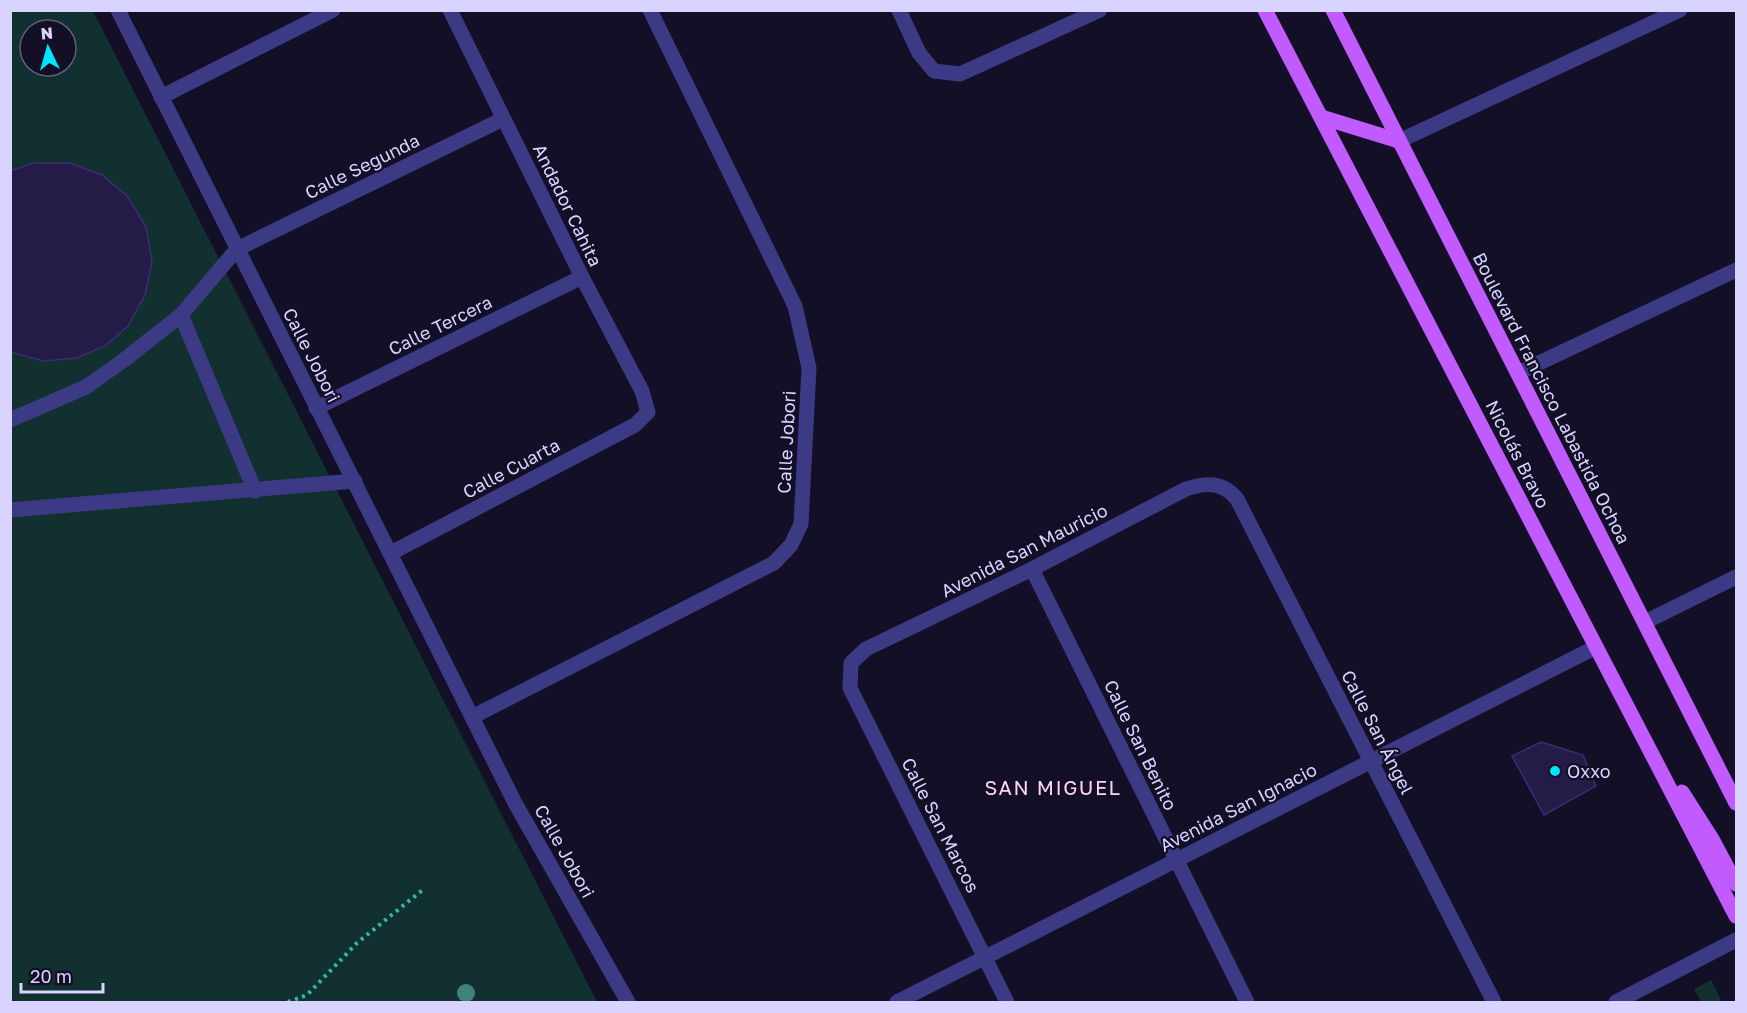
<svg xmlns="http://www.w3.org/2000/svg" width="1747" height="1013" font-family="'Golos Text',sans-serif">
<style>
.green{fill:#12302f;fill-rule:evenodd}
.building{fill:#241b47;stroke:#3b2d73;stroke-width:1.5}
.lines{fill:none;stroke-linecap:round;stroke-linejoin:round}
.path{stroke:#2fb8b0;stroke-width:4;stroke-dasharray:3 4.5;stroke-linecap:butt}
.minor{stroke:#3d3a85;stroke-width:15}
.major{stroke:#c25bff;stroke-width:15}
.tree{fill:#3d827b}
.poi-dot{fill:#00e5ff;stroke:#130f26;stroke-width:2}
.labels{text-anchor:middle;dominant-baseline:central;stroke-width:4.5;stroke-linejoin:round;paint-order:stroke}
.street-label{font-size:18px;fill:#d9d4ff;stroke:#130f26}
.poi-label{font-size:18px;fill:#d9d4ff;stroke:#130f26;text-anchor:start}
.neighbourhood-label{font-size:20px;letter-spacing:1.5px;fill:#ffd6f0;stroke:#130f26}
</style>
<rect width="100%" height="100%" fill="#130f26"/>
<g class="green">
<path d="M10 11H93L597 1002H11ZM30 30H66V66H30Z"/>
<path d="M1711 980 1722 1002H1701L1694 989Z"/>
</g>
<g class="building">
<path d="M34 163H69L102 175 128 197 146 227 152 261 145 295 128 326 105 346 76 358 44 361 10 352V171Z"/>
<path d="M1541 742 1583 755 1596 786 1544 815 1512 756Z"/>
</g>
<g class="lines">
<path class="path" d="M288 1002 307 995 357 943 425 888"/>
<g class="minor">
<path d="M118 10 515 803 628 1002"/>
<path d="M899 10 919 53 934 71 960 74 1100 10"/>
<path d="M161 97 333 10"/>
<path d="M1399 141 1680 10"/>
<path d="M181 315 255 491"/>
<path d="M1518 373 1736 270"/>
<path d="M316 408 582 277"/>
<path d="M10 420 86 387 124 360 181 315 237 249 503 119"/>
<path d="M10 510 355 481"/>
<path d="M391 553 635 425 648 412 642 391 582 277 450 10"/>
<path d="M1032 569 1247 1002"/>
<path d="M1645 622 1736 577"/>
<path d="M472 717 774 563 791 545 801 524 809 368 795 306 650 10"/>
<path d="M897 1002 1596 647"/>
<path d="M1007 1002 850 688 851 663 866 649 1032 569 1186 489C1207 482 1223 482 1237 499L1494 1002"/>
<path d="M1616 1002 1736 940"/>
</g>
<g class="major">
<path d="M1265 10 1736 916"/>
<path d="M1333 10 1736 803"/>
<path d="M1321 117 1399 141"/>
<path d="M1682 792 1712 839 1736 884"/>
</g>
</g>
<circle class="tree" cx="466" cy="993" r="9"/>
<circle class="poi-dot" cx="1555" cy="771" r="6"/>
<g class="labels">
<g class="street-label">
<text transform="translate(362 166) rotate(-26)">Calle Segunda</text>
<text transform="translate(568 205) rotate(64)">Andador Cahita</text>
<text transform="translate(440 325) rotate(-26)">Calle Tercera</text>
<text transform="translate(312 355) rotate(63)">Calle Jobori</text>
<text transform="translate(1552 398) rotate(63)">Boulevard Francisco Labastida Ochoa</text>
<text transform="translate(786 442) rotate(-87)">Calle Jobori</text>
<text transform="translate(1518 454) rotate(63)">Nicolás Bravo</text>
<text transform="translate(511 468) rotate(-28)">Calle Cuarta</text>
<text transform="translate(1024 550) rotate(-27)">Avenida San Mauricio</text>
<text transform="translate(1378 732) rotate(63)">Calle San Ángel</text>
<text transform="translate(1141 745) rotate(64)">Calle San Benito</text>
<text transform="translate(1238 807) rotate(-27)">Avenida San Ignacio</text>
<text transform="translate(941 825) rotate(63)">Calle San Marcos</text>
<text transform="translate(565 851) rotate(61)">Calle Jobori</text>
</g>
<g class="poi-label">
<text x="1567" y="771">Oxxo</text>
</g>
<g class="neighbourhood-label">
<text x="1053" y="787">SAN MIGUEL</text>
</g>
</g>
<rect width="1747" height="1013" fill="none" stroke="#d9d4ff" stroke-width="24"/>
<g transform="translate(48 48) rotate(355)"><circle r="28" fill="#130f26" stroke="#625e7d" stroke-width="1.5"/>
<path d="M0-4.5L10 22L0 15L-10 22Z" fill="#00e5ff"/>
<text y="-9" font-size="16" font-weight="bold" text-anchor="middle" fill="#d9d4ff">N</text>
</g>
<path d="M21 983v9h82v-9" fill="none" stroke="#d9d4ff" stroke-width="3"/>
<text x="30" y="983" font-size="18" fill="#d9d4ff" stroke="#130f26" stroke-width="4.5" paint-order="stroke">20 m</text>
</svg>
